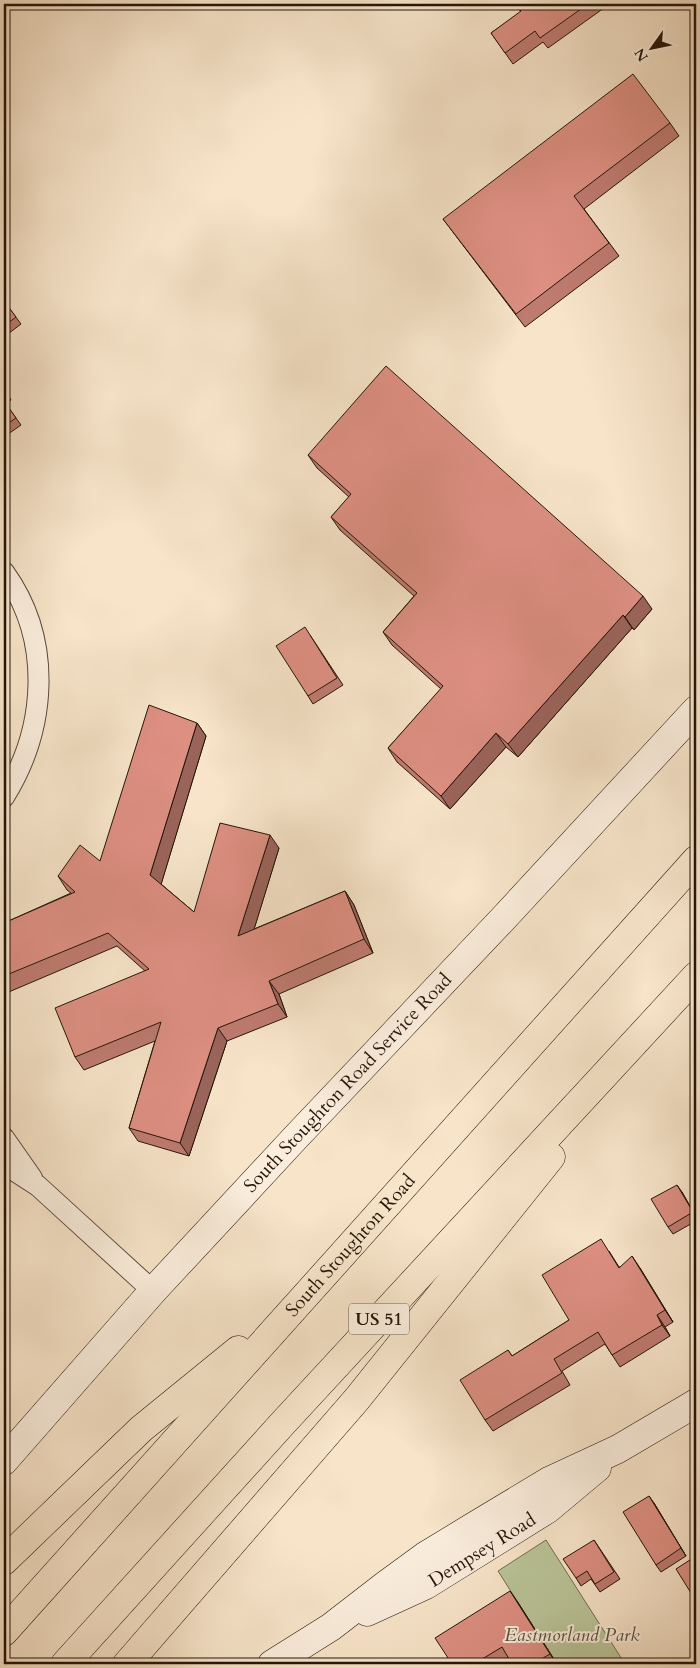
<svg xmlns="http://www.w3.org/2000/svg" width="700" height="1668" font-family="Cardo,serif">
<style>
.green{fill:#bac599;stroke:#706d52}
.lines{fill:none;stroke-linecap:round;stroke-linejoin:round}
.street-casing{stroke:#5a493a;stroke-width:22}
.secondary-casing{stroke:#25150a;stroke-width:29}
.primary-casing{stroke:#25150a;stroke-width:29}
.street{stroke:#faeddc;stroke-width:20}
.secondary{stroke:#faeddc;stroke-width:28}
.primary{stroke:#f7e4c9;stroke-width:28}
.wall{fill:#be7b70;stroke:#25150a}
.shaded-wall{fill:#9b645b;stroke:#25150a}
.building{fill:#dd8f82;stroke:#25150a}
.labels{text-anchor:middle;dominant-baseline:central;stroke-width:4;stroke-linejoin:round;paint-order:stroke}
.shield{fill:#faeddc;stroke:#655649;stroke-width:1}
.shield-label{font-size:18px;font-weight:bold;fill:#25150a}
.street-label{font-size:19px;fill:#25150a;stroke:#faeddc}
.park-label{font-size:19px;font-style:italic;fill:#59533c;stroke:#faeddc}
</style>
<rect width="100%" height="100%" fill="#f7e4c9"/>
<filter id="stains"><feTurbulence type="fractalNoise" baseFrequency=".004" numOctaves="4"/><feColorMatrix values="0 0 0 0 .2 0 0 0 0 .09 0 0 0 0 .02 0 0 0 .5 -.17"/></filter>
<radialGradient id="worn" r=".72"><stop offset=".6" stop-color="#630" stop-opacity="0"/><stop offset="1" stop-color="#630" stop-opacity=".3"/></radialGradient>
<path class="green" d="M546 1540 625 1664H557L498 1571Z"/>
<g class="lines">
<g class="street-casing">
<g id="street">
<path d="M4 572C53 640 47 728 4 797"/>
<path d="M4 1138 32 1178"/>
<path d="M4 1164 38 1186 153 1291"/>
</g>
</g>
<g class="secondary-casing">
<g id="secondary">
<path id="s1" d="M4 1461 153 1291 296 1137 501 921 696 710"/>
<path id="s2" d="M367 1612 426 1585 548 1509 597 1468"/>
<path d="M272 1664 331 1627 384 1586 425 1556 471 1528 549 1481 618 1449 696 1403"/>
</g>
</g>
<g class="primary-casing">
<g id="primary">
<path d="M4 1561 141 1429 238 1350"/>
<path id="s3" d="M4 1632 696 860"/>
<path d="M65 1664 283 1423 696 976"/>
<path d="M127 1664 357 1399 551 1157"/>
</g>
</g>
<use href="#street" class="street"/>
<use href="#secondary" class="secondary"/>
<use href="#primary" class="primary"/>
</g>
<g class="wall">
<path d="M515 4H601L604 8 548 48 543 42 513 64 491 33 521 12Z"/>
<path d="M670 123 679 136 584 209 619 256 525 327 443 219Z"/>
<path d="M4 301 21 324 4 337Z"/>
<path d="M4 389 11 400 6 404 21 425 4 437Z"/>
<path d="M308 455 652 609 634 630 632 628 518 757 506 747 450 809 397 762 388 748 441 689 392 645 383 632 414 596 340 530 331 517 349 497 317 468Z"/>
<path d="M310 635 343 685 313 704 308 696Z"/>
<path d="M197 723 206 736 161 884 194 912 279 848 254 929 345 891 354 905 373 953 279 994 287 1017 227 1041 189 1156 138 1141 129 1128 155 1041 84 1070 75 1057 145 971 117 946 4 994V923L71 893 67 890 58 876 100 861Z"/>
<path d="M682 1192 696 1217V1221L673 1234 668 1227Z"/>
<path d="M609 1251 619 1267 640 1268 673 1322 665 1327 670 1336 620 1367 605 1344 562 1371 570 1385 493 1431 485 1420 508 1350 512 1356 569 1320Z"/>
<path d="M654 1503 686 1556 661 1572 656 1565Z"/>
<path d="M594 1540 620 1579 600 1592 591 1579 581 1586 576 1578Z"/>
<path d="M696 1556V1601L691 1593Z"/>
<path d="M517 1601 557 1664H512L508 1658 498 1664H452Z"/>
</g>
<g class="shaded-wall">
<path d="M643 596 652 609 634 630 625 617Z"/>
<path d="M623 615 632 628 518 757 508 744Z"/>
<path d="M197 723 206 736 160 888 150 875Z"/>
<path d="M496 733 506 747 450 809 441 796Z"/>
<path d="M270 835 279 848 248 949 238 936Z"/>
<path d="M345 891 354 905 373 953 364 939Z"/>
<path d="M269 981 279 994 287 1017 278 1004Z"/>
<path d="M218 1028 227 1041 189 1156 180 1143Z"/>
<path d="M677 1185 682 1192 696 1217 693 1212Z"/>
<path d="M632 1256 640 1268 673 1322 665 1310Z"/>
<path d="M657 1315 665 1327 670 1336 662 1325Z"/>
<path d="M649 1496 654 1503 686 1556 681 1548Z"/>
<path d="M510 1591 517 1601 557 1664 550 1654Z"/>
</g>
<g class="building">
<path d="M515 4H588L540 38 535 31 505 53 491 33 521 11Z"/>
<path d="M633 74 670 123 574 196 609 243 516 314 443 219Z"/>
<path d="M4 301 16 317 4 326Z"/>
<path d="M386 366 643 596 625 617 623 615 508 744 496 733 441 796 388 748 443 686 383 632 417 593 331 517 351 494 308 455Z"/>
<path d="M4 401 16 418 4 426Z"/>
<path d="M305 627 337 678 308 696 276 646Z"/>
<path d="M149 705 197 723 150 875 194 912 220 823 270 835 238 936 345 891 364 939 269 981 278 1004 218 1028 180 1143 129 1128 161 1022 75 1057 55 1008 149 969 108 933 4 976V923L75 892 58 876 80 845 100 861Z"/>
<path d="M677 1185 693 1212 668 1227 651 1199Z"/>
<path d="M601 1239 619 1268 632 1256 665 1310 657 1315 662 1325 612 1355 598 1332 554 1359 562 1373 485 1420 460 1380 508 1350 512 1356 569 1320 542 1275Z"/>
<path d="M696 1482V1492L692 1484Z"/>
<path d="M649 1496 681 1548 656 1565 623 1512Z"/>
<path d="M594 1540 614 1572 595 1584 587 1571 576 1578 563 1559Z"/>
<path d="M696 1556V1590L691 1593 676 1569Z"/>
<path d="M510 1591 550 1654 533 1664H512L502 1647 474 1664H452L435 1638Z"/>
</g>
<g class="labels">
<rect class="shield" x="349" y="1303.5" width="60" height="31" rx="4"/>
<g class="shield-label">
<text x="379" y="1319">US 51</text>
</g>
<g class="street-label">
<text stroke="none"><textPath href="#s1" startOffset="511">South Stoughton Road Service Road</textPath></text>
<text stroke="none"><textPath href="#s3" startOffset="519">South Stoughton Road</textPath></text>
<text stroke="none"><textPath href="#s2" startOffset="131">Dempsey Road</textPath></text>
</g>
<g class="park-label">
<text x="572" y="1635">Eastmorland Park</text>
</g>
</g>
<rect width="700" height="1668" fill="none" stroke="#f7e4c9" stroke-width="20"/>
<rect x="5" y="5" width="690" height="1658" fill="none" stroke="#25150a" stroke-width="2.5"/>
<rect x="10" y="10" width="680" height="1648" fill="none" stroke="#25150a"/>
<g transform="translate(652 48) rotate(237)" stroke="#faeddc" stroke-width="4" paint-order="stroke">
<path d="M0-4L9 19L0 12L-9 19Z" fill="#25150a"/>
<text y="-8" font-size="14" font-weight="bold" text-anchor="middle" fill="#25150a">N</text>
</g>
<rect width="100%" height="100%" filter="url(#stains)"/>
<rect width="100%" height="100%" fill="url(#worn)"/>
</svg>
